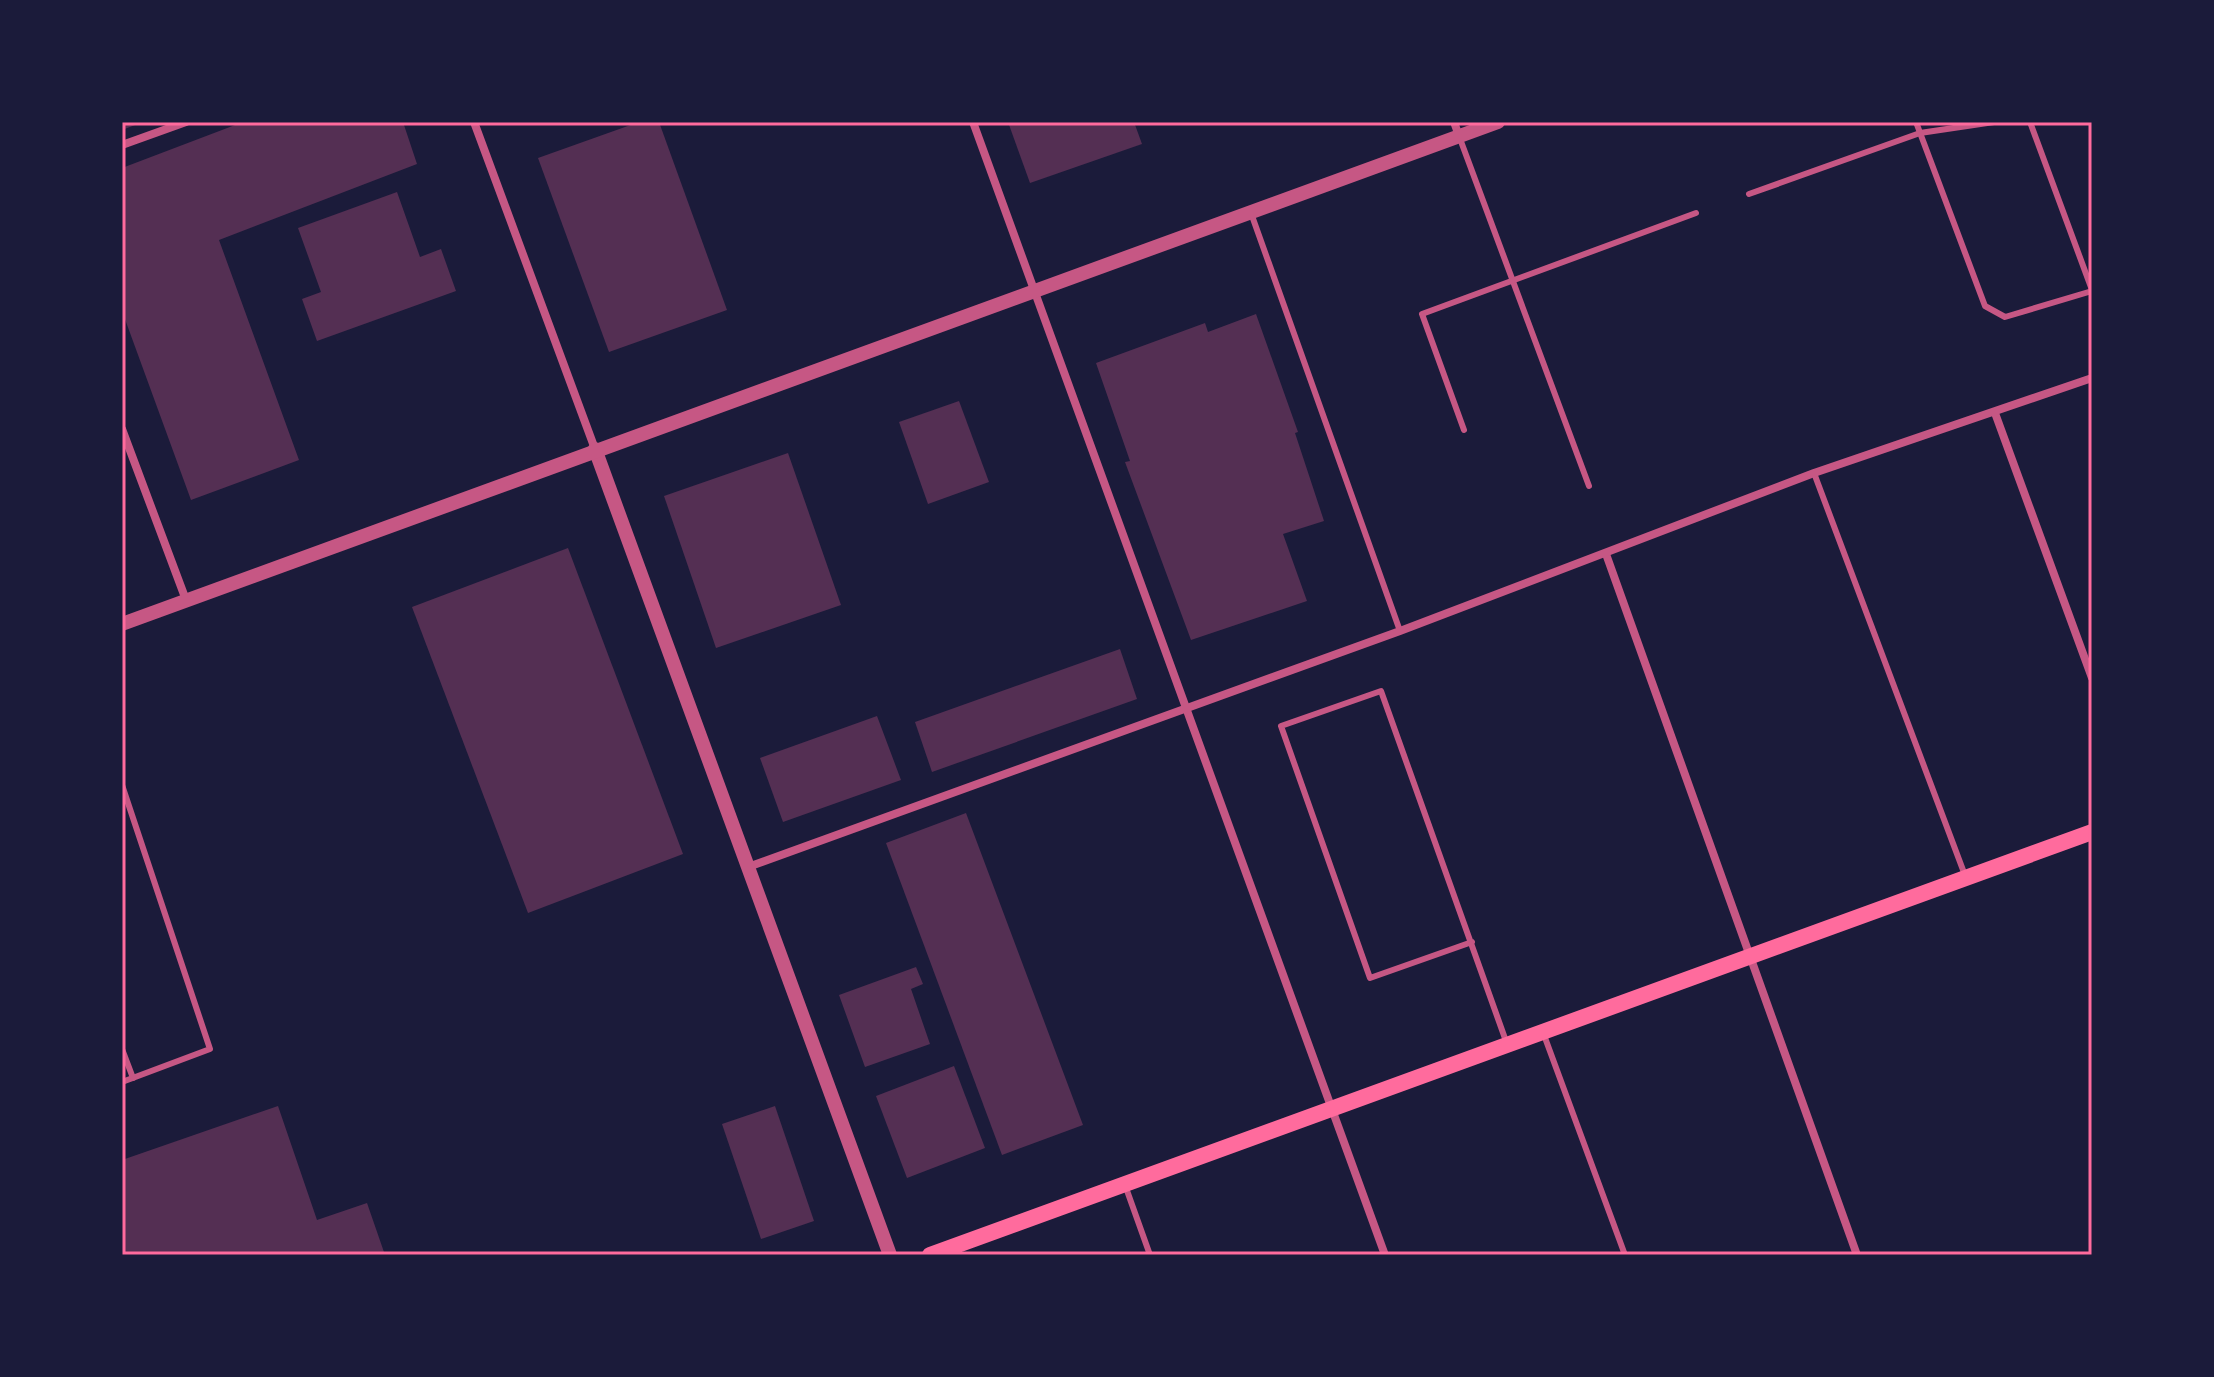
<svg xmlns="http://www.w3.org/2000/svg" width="2214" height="1377" font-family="Helvetica,sans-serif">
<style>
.building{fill:#542f53}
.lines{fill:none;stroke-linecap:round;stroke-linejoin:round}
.service{stroke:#c65784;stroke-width:6}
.minor{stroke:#c65784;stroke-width:8}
.tertiary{stroke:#c65784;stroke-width:14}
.secondary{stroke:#ff6b9d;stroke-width:16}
.neatline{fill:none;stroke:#ff6b9d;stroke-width:3}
</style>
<rect width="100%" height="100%" fill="#1b1b3a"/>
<g class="building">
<path d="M122 122H143L122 130Z"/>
<path d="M243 122H403L417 164 219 240 299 460 191 500 122 311V168Z"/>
<path d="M639 122H659L727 310 609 352 538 158Z"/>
<path d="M1008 122H1134L1142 144 1030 183Z"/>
<path d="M397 192 420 257 441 249 456 291 317 341 302 299 321 292 298 228Z"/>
<path d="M1256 314 1298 432 1295 433 1324 521 1283 534 1307 601 1191 640 1125 462 1130 461 1096 363 1205 323 1208 332Z"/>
<path d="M959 401 989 482 928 504 899 422Z"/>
<path d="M788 453 841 605 716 648 664 496Z"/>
<path d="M568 548 683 854 528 913 412 607Z"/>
<path d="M1120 649 1137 699 932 772 915 722Z"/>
<path d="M877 716 901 780 783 822 760 758Z"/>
<path d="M966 813 1083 1125 1002 1155 886 843Z"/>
<path d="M916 967 923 984 911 989 930 1044 865 1067 839 995Z"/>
<path d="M954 1066 985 1148 907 1178 876 1096Z"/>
<path d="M278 1106 317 1220 367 1203 385 1255H122V1160Z"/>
<path d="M775 1106 814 1221 761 1239 722 1124Z"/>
</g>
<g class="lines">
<g class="service">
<path d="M1916 122 1985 306 2005 317 2092 291"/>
<path d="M2030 122 2092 290"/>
<path d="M1459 136 1589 486"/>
<path d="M1749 194 1920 133 1994 122"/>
<path d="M1251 213 1400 631"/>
<path d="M1464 430 1422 314 1696 213"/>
<path d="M1814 473 1966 878"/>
<path d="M122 785 210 1049 122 1082"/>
<path d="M1472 942 1370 978 1281 726 1381 691 1507 1044"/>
<path d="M1544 1035 1625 1255"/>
<path d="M122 1049 133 1078"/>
<path d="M1125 1185 1150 1255"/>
</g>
<g class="minor">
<path d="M474 122 595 449"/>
<path d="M973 122 1385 1255"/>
<path d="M1454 122 1459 136"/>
<path d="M122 145 186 122"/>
<path d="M1995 413 2092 678"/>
<path d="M122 429 186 600"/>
<path d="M1606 554 1857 1255"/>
<path d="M748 867 1400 631 1814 473 2092 378"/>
</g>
<g class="tertiary">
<path d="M595 449 890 1255"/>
<path d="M122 624 1498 122"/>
</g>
<path class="secondary" d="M930 1255 2092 832"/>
</g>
<rect width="2214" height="1377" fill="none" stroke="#1b1b3a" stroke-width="248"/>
<rect x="124" y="124" width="1966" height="1129" class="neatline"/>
</svg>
